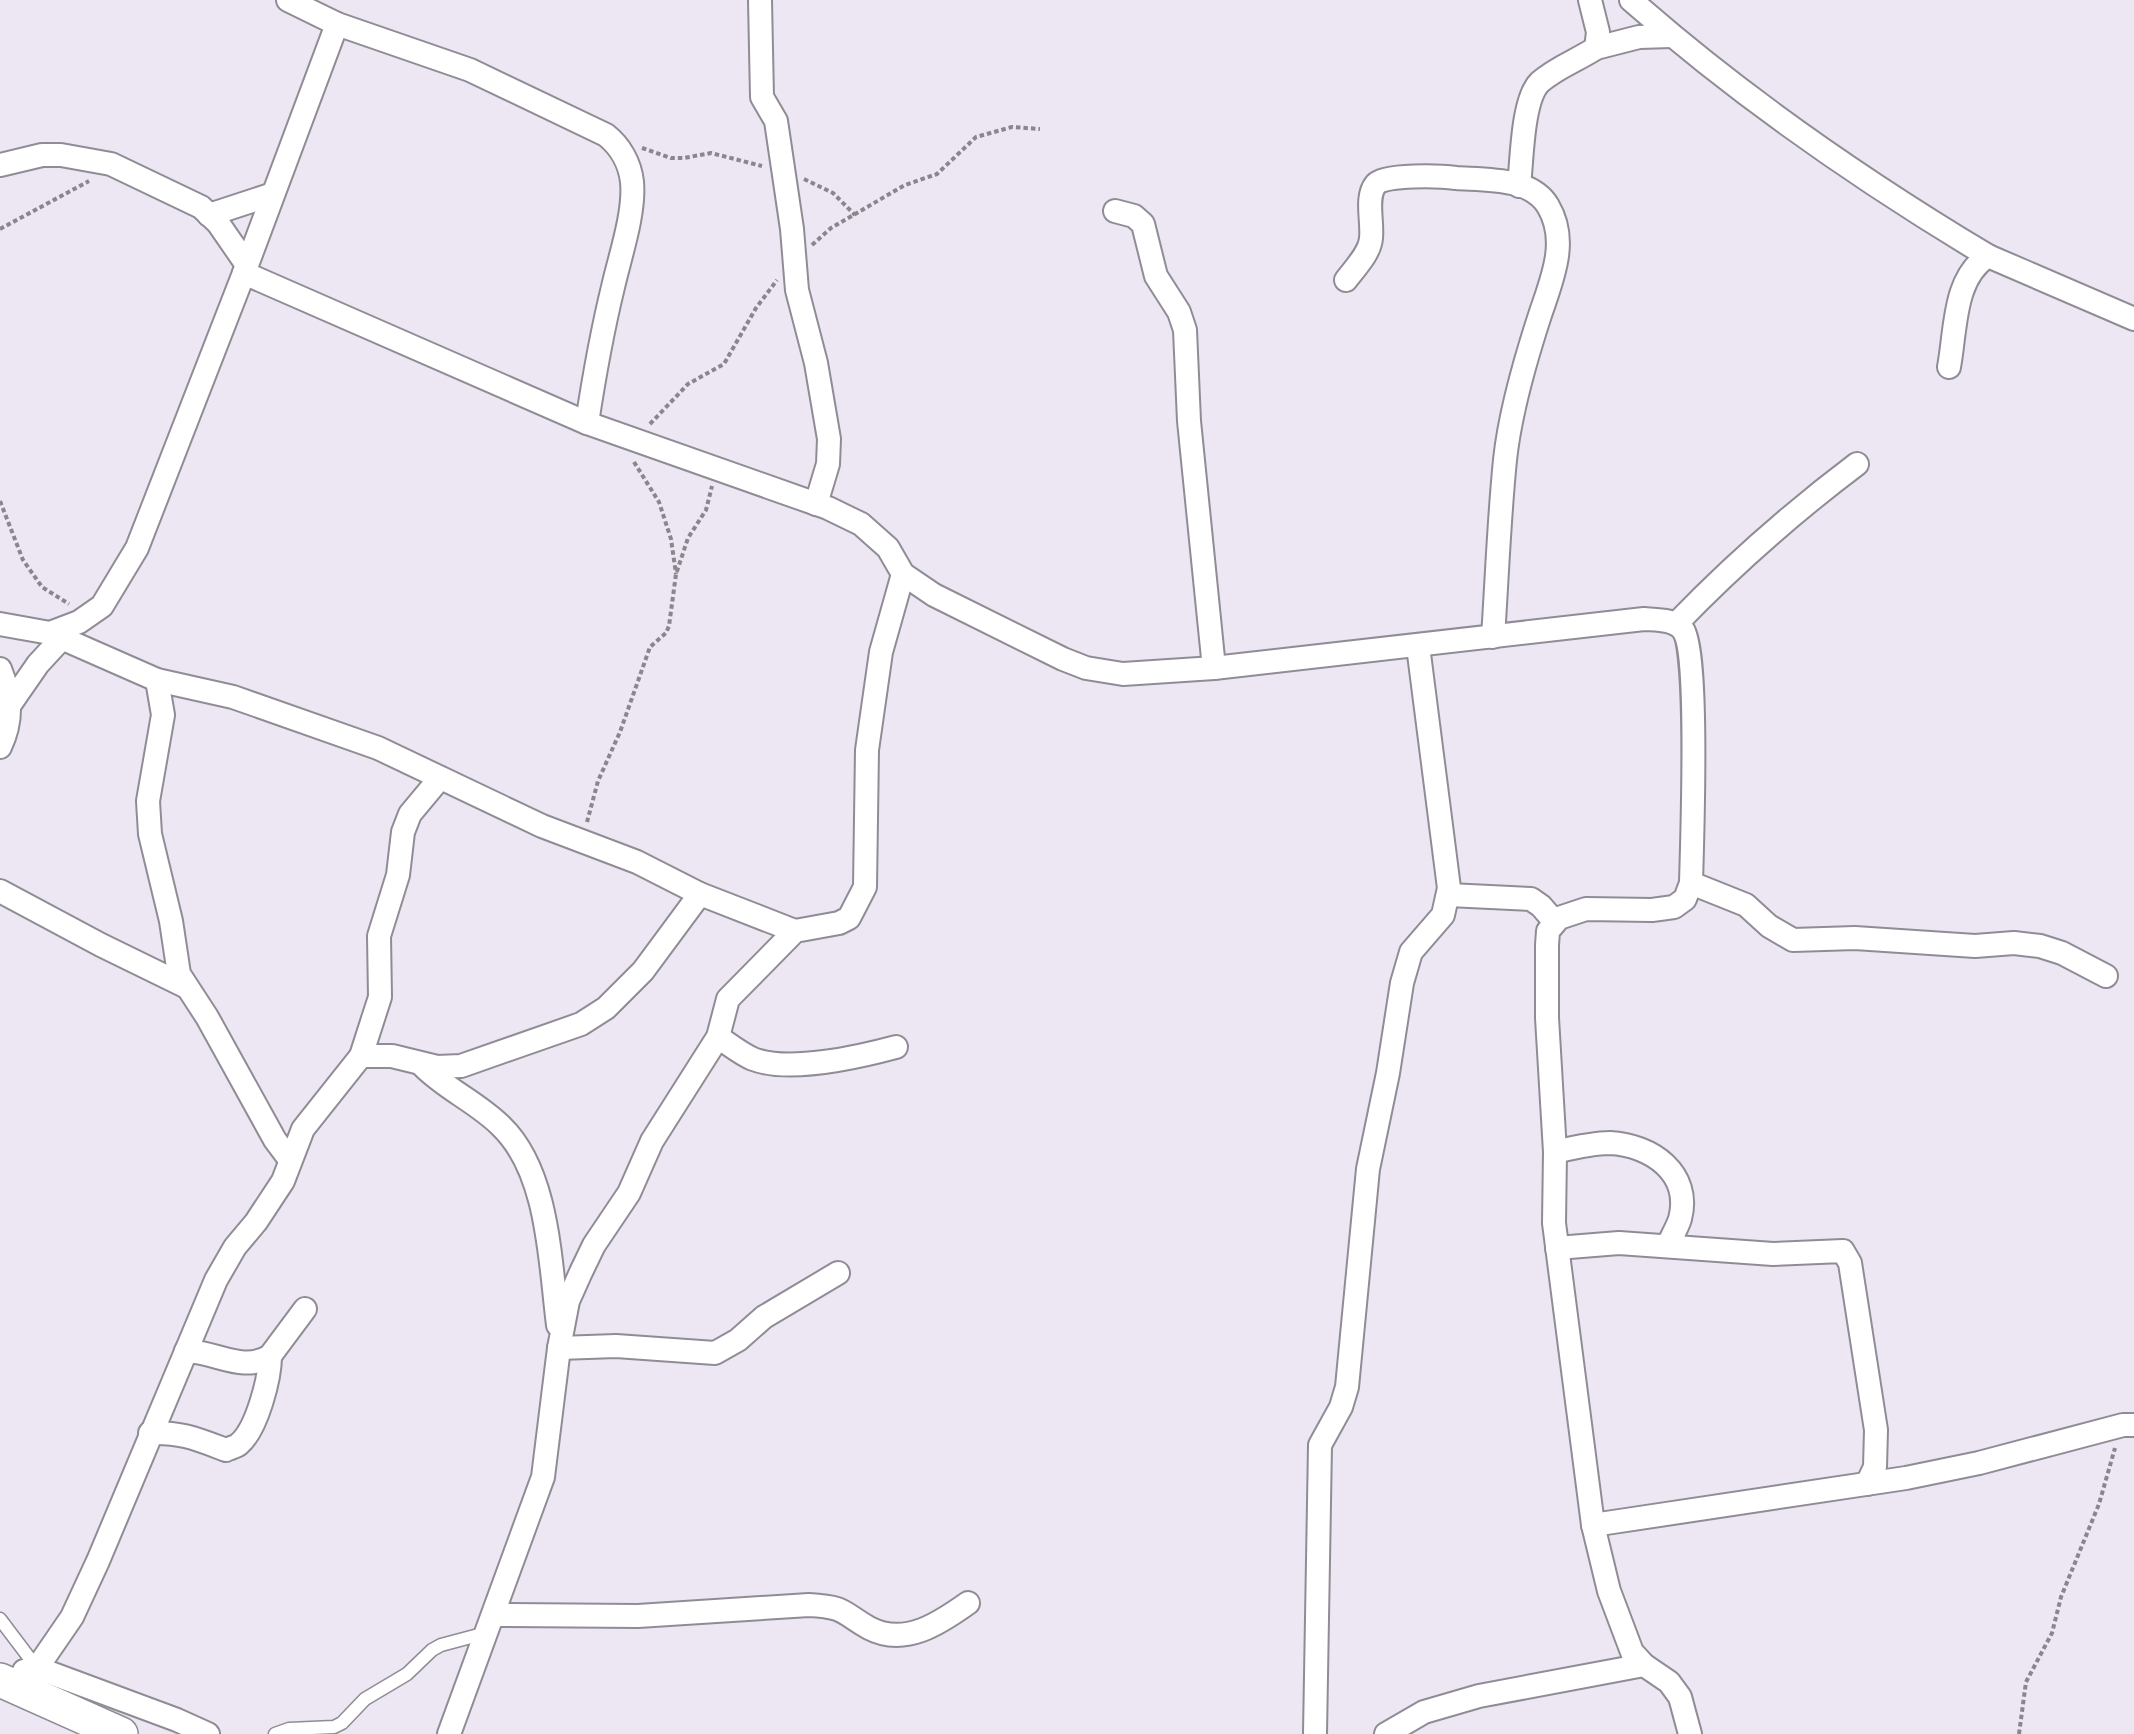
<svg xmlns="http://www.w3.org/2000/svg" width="2134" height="1734" font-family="'Golos Text',sans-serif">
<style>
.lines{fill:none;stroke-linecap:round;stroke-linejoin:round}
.lane-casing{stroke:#908c96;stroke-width:15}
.street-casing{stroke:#908c96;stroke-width:26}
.secondary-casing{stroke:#908c96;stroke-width:36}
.path{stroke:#89868d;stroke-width:4;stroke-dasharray:4.5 3;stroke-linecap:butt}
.lane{stroke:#fff;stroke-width:12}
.street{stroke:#fff;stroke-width:22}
.secondary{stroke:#fff;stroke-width:33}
</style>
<rect width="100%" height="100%" fill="#ece7f2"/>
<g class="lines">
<g class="lane-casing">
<g id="lane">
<path d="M0 1619 37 1668"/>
<path d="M275 1734 289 1729 334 1727 342 1723 365 1699 407 1674 432 1650 441 1645 486 1633"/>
</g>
</g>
<g class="street-casing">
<g id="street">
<path d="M288 0 337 24 470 70 606 135C620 146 630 163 632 182 635 213 620 256 613 287 602 332 594 377 587 423"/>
<path d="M760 0 762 97 776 121 792 229 797 290 816 363 829 439 828 464 816 504"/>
<path d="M1631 0C1741 97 1863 181 1988 256"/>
<path d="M1596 48 1639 37 1671 36"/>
<path d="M0 165 42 155H61L111 164 201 207 218 223 247 265"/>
<path d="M1519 186C1522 161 1522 99 1540 82 1557 67 1578 60 1596 48L1598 32 1590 0"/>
<path d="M1115 211 1134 216 1143 224 1156 276 1179 312 1185 330 1189 421 1214 668"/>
<path d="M209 215 273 194"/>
<path d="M244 273 587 423 828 508 861 524 888 548 903 574 934 595 1063 659 1086 668 1123 674 1214 668 1644 619C1657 620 1674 619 1683 630 1699 651 1692 846 1691 883L1746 905 1769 926 1793 940 1855 938 1975 946 2014 943 2040 946 2062 953 2106 976"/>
<path d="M1346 280C1355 268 1370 253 1371 238 1373 222 1365 197 1376 184 1385 174 1441 176 1456 178 1485 180 1531 177 1548 206 1569 241 1552 279 1540 315 1525 361 1510 412 1505 460 1499 519 1497 578 1493 637"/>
<path d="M1949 367C1956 330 1953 278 1988 256L2134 319"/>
<path d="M0 624 50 633 79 622 102 606 137 548 244 273 337 24"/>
<path d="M1676 624C1732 566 1792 513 1857 464"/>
<path d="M50 633 157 680 233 697 378 748 542 826 637 862 700 894 795 931"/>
<path d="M0 669C11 696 13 720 0 747"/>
<path d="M157 680 163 715 148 801 150 834 171 921 179 974 207 1017 275 1140 290 1160"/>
<path d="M11 703 38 664 62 638"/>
<path d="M0 891 101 945 187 987"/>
<path d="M1449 895 1531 899 1541 906 1554 921"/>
<path d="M718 1037C729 1044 741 1054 753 1059 789 1073 859 1057 896 1047"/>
<path d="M361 1056H392L437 1067 461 1066 581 1024 606 1008 643 971 700 894"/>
<path d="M422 1065C445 1089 477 1102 501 1126 549 1172 550 1263 558 1325"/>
<path d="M1555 1152C1572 1148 1592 1143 1610 1143 1651 1145 1692 1173 1680 1219 1677 1228 1672 1236 1668 1245"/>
<path d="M1557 1248 1619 1243 1773 1254 1843 1251 1850 1263 1876 1430 1875 1467 1867 1484"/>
<path d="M559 1348 616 1346 715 1353 738 1340 764 1317 838 1273"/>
<path d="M186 1351C217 1352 243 1373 270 1356L305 1309"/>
<path d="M150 1433C181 1432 197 1439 226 1450 229 1448 236 1447 239 1444 257 1429 270 1378 270 1356"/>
<path d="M1593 1525 1906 1478 1979 1463 2123 1425H2134"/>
<path d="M494 1615 638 1616 809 1605C846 1607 841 1612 869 1628 905 1647 940 1623 968 1603"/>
<path d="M37 1668 72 1617 98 1561 216 1280 235 1247 256 1222 283 1181 303 1129 361 1056 380 997 379 936 398 875 403 832 410 814 440 778"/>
<path d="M24 1671 37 1668 177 1720 208 1734"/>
<path d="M449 1734 543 1477 559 1348 568 1301 581 1272 594 1245 629 1193 652 1141 718 1037 728 999 795 931 839 923 849 918 865 887 867 750 881 652 903 574"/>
<path d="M1315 1734 1320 1445 1341 1407 1347 1387 1368 1169 1388 1073 1402 983 1411 952 1443 915 1449 888 1418 646"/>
<path d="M1386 1734 1424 1712 1479 1696 1644 1665"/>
<path d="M1690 1734 1680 1697 1669 1682 1644 1665 1632 1652 1609 1591 1593 1525 1554 1223 1555 1152 1547 1018V945L1548 931 1559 918 1586 909 1652 910 1674 907 1685 899 1691 883"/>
</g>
</g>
<g class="secondary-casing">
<path id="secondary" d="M0 1680 121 1734"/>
</g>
<g class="path">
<path d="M642 148 671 158H684L711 153 762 166"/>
<path d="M804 179 833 193 855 215"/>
<path d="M0 229 89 181"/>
<path d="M812 245 831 228 905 185 937 174 976 137 1012 127 1040 129"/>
<path d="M650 424 688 384 724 364 756 308 777 280"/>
<path d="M634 462 659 502 671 539 676 574"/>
<path d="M0 501 23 560 42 587 69 604"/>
<path d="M587 822 598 781 620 732 650 647 666 633 669 626 676 574 688 538 706 510 712 486"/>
<path d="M2019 1734 2026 1682 2052 1633 2061 1597 2099 1504 2115 1448"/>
</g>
<use href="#lane" class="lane"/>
<use href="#street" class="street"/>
<use href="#secondary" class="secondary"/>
</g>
</svg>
